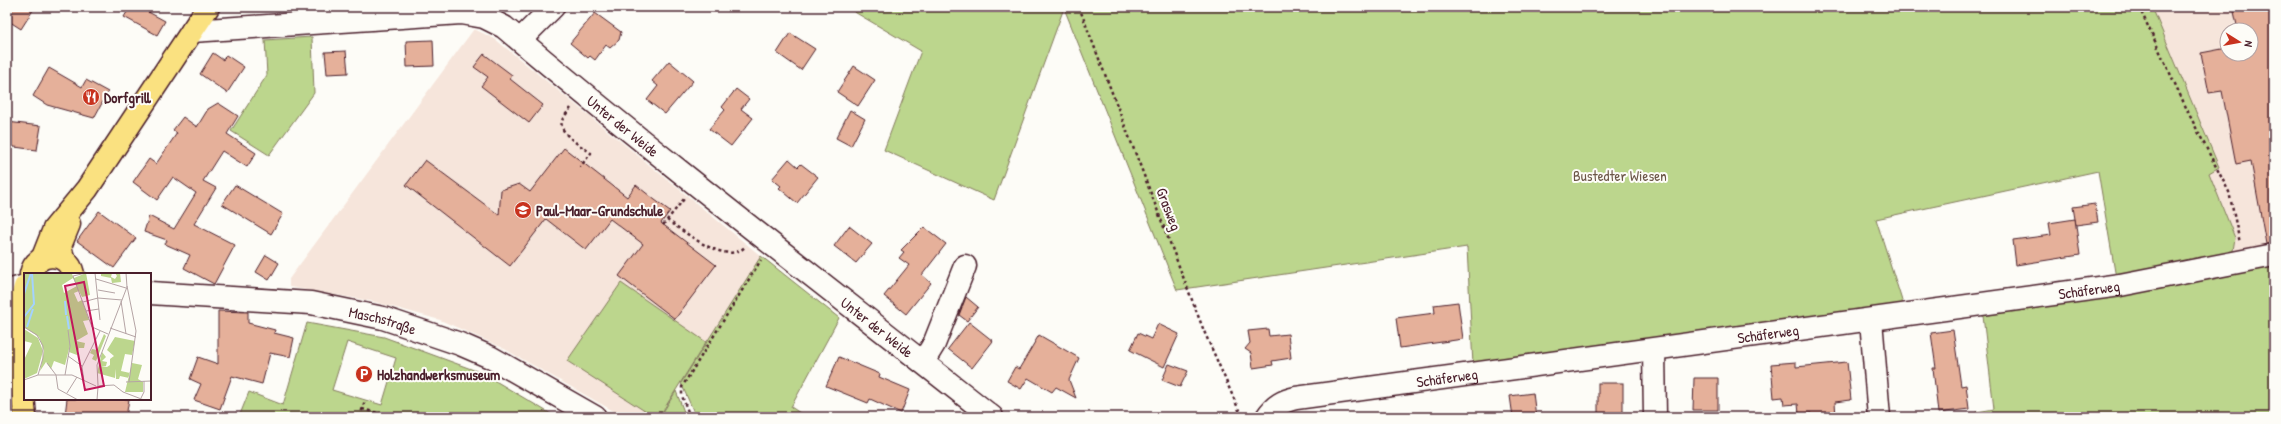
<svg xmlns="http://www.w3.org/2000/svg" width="2281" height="424" font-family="'Patrick Hand',sans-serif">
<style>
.built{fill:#f6e5db;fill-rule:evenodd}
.green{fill:#bcd68d;stroke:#837a5c;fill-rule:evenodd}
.building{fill:#e5b09a;stroke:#4a1f2b}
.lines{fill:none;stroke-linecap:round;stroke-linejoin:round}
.minor-casing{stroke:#4a1f2b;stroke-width:25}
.major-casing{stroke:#4a1f2b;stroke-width:25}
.path{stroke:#4a1f2b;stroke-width:2.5;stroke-dasharray:3 3;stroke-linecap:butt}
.minor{stroke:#fdfcf7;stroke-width:22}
.major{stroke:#fae180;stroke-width:22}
.labels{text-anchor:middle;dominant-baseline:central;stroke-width:4;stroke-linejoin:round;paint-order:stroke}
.poi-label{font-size:15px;font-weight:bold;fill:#4a1f2b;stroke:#fdfcf7;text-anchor:start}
.street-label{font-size:15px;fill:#4a1f2b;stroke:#fdfcf7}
.park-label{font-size:15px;fill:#6c5648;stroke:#fdfcf7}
.inset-river{fill:none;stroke:#a3d2ff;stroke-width:2}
.inset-road{fill:none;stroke:#b5a4a5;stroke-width:1}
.view{fill:#c2185b;fill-opacity:0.15;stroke:#c2185b;stroke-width:2}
.inset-edge{fill:none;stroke:#4a1f2b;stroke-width:2}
</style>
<rect width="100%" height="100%" fill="#fdfcf7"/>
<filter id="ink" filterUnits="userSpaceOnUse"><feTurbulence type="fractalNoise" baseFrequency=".025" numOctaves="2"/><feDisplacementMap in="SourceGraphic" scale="8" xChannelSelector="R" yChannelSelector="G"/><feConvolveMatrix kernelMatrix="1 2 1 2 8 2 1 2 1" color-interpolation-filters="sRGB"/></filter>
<g filter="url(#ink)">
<g class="built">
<path d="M2152 7H2274V249L2232 257 2235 238 2209 173 2219 167ZM2227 30H2251V54H2227Z"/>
<path d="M474 29 495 39 761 256 660 417H624L501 347 440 320 371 301 289 287V279Z"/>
</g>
<g class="green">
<path d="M846 7H2152L2219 167 2209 173 2235 238 2232 257 2116 278 2098 171 1876 219 1904 307 1473 365 1467 247 1177 290 1064 8 994 200 884 150 921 51Z"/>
<path d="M312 37 314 93 269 155 231 131 267 75 265 40Z"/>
<path d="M761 256 839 318 791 407 806 417H696L681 383Z"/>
<path d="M2274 264V417H1977V412L1994 409 1983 316Z"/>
<path d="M621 283 706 342 659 417H654L567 361Z"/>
<path d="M307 323 384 337 482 373 556 417H239L249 392 283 405ZM347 342 396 358 382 405 332 390Z"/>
<path d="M676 391 686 417H660Z"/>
</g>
<g class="building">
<path d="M7 7H35L21 29 7 20Z"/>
<path d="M130 7H139L165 21 157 35 124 17Z"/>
<path d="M2233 7H2274V243L2266 244 2251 161 2236 164 2222 91 2209 93 2201 53 2227 48V54H2251V30H2238Z"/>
<path d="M595 13 621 32 619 40 610 48 606 45 595 60 590 56 588 58 570 43Z"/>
<path d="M790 33 815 49 801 70 777 53Z"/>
<path d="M433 40 434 66 407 67 406 41Z"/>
<path d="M346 51 348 73 327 74 325 52Z"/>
<path d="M213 53 223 60 226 55 244 67 227 93 200 74Z"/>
<path d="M484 54 512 75 510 79 543 105 529 123 481 86 488 77 474 67Z"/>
<path d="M669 61 693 81 665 114 647 100 658 86 652 81Z"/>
<path d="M854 66 875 80 858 106 837 92Z"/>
<path d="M49 68 82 87 86 80 108 92 94 118 47 105 33 96Z"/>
<path d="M736 89 749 99 741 109 753 118 731 146 709 129 725 110 722 107Z"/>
<path d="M218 103 238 116 227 134 256 153 247 167 222 151 203 181 216 188 194 224 235 245 214 284 184 268 190 255 165 244 167 240 144 232 149 216 174 229 196 193 173 177 157 200 133 182 149 159 156 164 177 133 173 130 183 117 197 127 208 109Z"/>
<path d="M850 110 865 119 851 146 836 138Z"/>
<path d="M7 122 41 126 37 150 7 146Z"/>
<path d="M564 148 627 197 636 185 655 200 670 211 661 223 716 265 675 319 619 276 643 244 610 219 586 250 546 219 510 266 406 185 425 160 499 215 501 190 519 184 530 192Z"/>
<path d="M789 159 798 167 801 164 818 177 797 203 779 188 781 186 772 179Z"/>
<path d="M235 185 283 214 271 234 222 204Z"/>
<path d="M2095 204 2098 222 2076 225 2073 207Z"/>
<path d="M99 211 136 238 114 268 77 241Z"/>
<path d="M2075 219 2080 255 2016 265 2013 240 2051 235 2049 223Z"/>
<path d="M849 226 872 244 856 263 834 246Z"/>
<path d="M924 227 946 244 922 275 931 283 906 314 884 296 909 265 899 258 904 252 901 250Z"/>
<path d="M266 255 279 263 269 280 256 272Z"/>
<path d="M966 297 978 307 967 321 959 315Z"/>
<path d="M1458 302 1463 339 1400 348 1396 318 1435 313 1434 305Z"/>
<path d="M218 311 248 312V323L275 330 274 333 294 338 290 357 270 353 262 384 232 376 220 409 194 400 201 384 190 379 198 357 218 364Z"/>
<path d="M969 322 993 341 972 368 948 349Z"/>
<path d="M1158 324 1179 334 1164 367 1130 350 1138 333 1151 339Z"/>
<path d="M1268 329 1269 336 1288 334 1291 358 1272 361 1273 365 1253 368 1251 353 1245 349 1250 343 1248 331Z"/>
<path d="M1953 330 1961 386 1966 385 1969 409 1938 413 1933 368H1936L1931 333Z"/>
<path d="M1039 335 1079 358 1069 380 1076 398 1056 387 1052 392 1028 378 1021 389 1007 381 1015 367 1019 369Z"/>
<path d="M839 357 880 374 879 377 910 390 901 413 870 399 868 403 826 386Z"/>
<path d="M1796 362V367L1847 362 1851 400 1835 402 1836 417H1812L1811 413 1799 414 1798 404 1784 405 1783 397 1774 398 1771 364Z"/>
<path d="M1169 364 1188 371 1180 387 1162 380Z"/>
<path d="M1694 378H1718V410H1693Z"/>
<rect x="1598" y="383" width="25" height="34"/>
<path d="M1533 393 1536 417H1513L1510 396Z"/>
<path d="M67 399H129L126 417H69L65 415Z"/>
</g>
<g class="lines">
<g class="minor-casing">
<g id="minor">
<path id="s1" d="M192 31 461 13 484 17 504 27C663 162 829 288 992 417"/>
<path d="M520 40 553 7"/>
<path d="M7 291 25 286"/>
<path id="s2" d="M150 293 311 303 383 318 460 344 490 357 595 417"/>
<path d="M1871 320 1879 417"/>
<path d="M1654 350 1655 417"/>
<path d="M923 362 934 344 965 266"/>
<path id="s3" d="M1267 417C1275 405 1283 401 1296 398L2120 285 2274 255"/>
</g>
</g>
<g class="major-casing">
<g id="major">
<path d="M43 257 54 229 87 189 208 7"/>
<path d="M63 258 60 246 69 224"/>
<path d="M31 274C36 250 68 251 73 274"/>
<path d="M25 287 18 310 17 329 25 417"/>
</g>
</g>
<g class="path">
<path d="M1079 7 1204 331 1242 417"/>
<path d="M2139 7 2190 116 2229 192 2240 243"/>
<path d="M571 108C568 112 563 117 562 121 558 134 582 146 591 153L580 167"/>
<path d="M667 220C686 232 724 266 745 247"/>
<path d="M663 225 684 199"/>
<path d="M362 409 394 417"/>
<path d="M360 417 365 400"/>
<path d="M690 417 682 396V387L761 260"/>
</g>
<use href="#minor" class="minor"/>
<use href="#major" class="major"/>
</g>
</g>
<defs>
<g id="restaurant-disc" transform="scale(0.9)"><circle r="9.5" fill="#c8321e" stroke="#fdfcf7"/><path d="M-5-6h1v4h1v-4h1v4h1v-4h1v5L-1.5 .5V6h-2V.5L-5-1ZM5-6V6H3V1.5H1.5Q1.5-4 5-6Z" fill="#fff"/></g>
<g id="school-disc" transform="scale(0.9)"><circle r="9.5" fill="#c8321e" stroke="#fdfcf7"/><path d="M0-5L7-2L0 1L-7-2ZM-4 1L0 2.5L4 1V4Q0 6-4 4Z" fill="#fff"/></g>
<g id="parking-disc" transform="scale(0.9)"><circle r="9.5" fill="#c8321e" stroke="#fdfcf7"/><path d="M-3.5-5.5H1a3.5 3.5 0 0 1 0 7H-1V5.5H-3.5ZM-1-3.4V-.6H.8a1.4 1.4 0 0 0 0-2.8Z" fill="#fff"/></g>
</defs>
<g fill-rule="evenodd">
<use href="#restaurant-disc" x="91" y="97"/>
<use href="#school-disc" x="523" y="210"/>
<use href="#parking-disc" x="364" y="374"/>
</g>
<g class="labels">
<g class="poi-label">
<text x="104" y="97">Dorfgrill</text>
<text x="536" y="210">Paul-Maar-Grundschule</text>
<text x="377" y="374">Holzhandwerksmuseum</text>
</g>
<g class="street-label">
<text stroke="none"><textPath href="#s1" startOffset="470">Unter der Weide</textPath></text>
<text transform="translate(1169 209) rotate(69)">Grasweg</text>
<text stroke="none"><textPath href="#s3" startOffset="836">Schäferweg</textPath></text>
<text stroke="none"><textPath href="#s2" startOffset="235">Maschstraße</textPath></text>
<text stroke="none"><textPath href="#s1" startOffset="794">Unter der Weide</textPath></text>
<text stroke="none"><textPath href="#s3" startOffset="512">Schäferweg</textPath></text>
<text stroke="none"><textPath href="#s3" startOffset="188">Schäferweg</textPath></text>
</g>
<g class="park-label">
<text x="1620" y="175">Bustedter Wiesen</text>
</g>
</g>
<g transform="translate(24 273)">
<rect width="127" height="127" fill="#fdfcf7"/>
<path d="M0 0H59L48 1 50 5 62 0 66 22 58 24 55 18 50 20 54 29 58 27 65 47 59 48 64 61 52 68 61 70 60 75H55L53 82 45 79 46 72 44 58 46 72 41 92 30 88 27 96 22 89 16 98 20 78 15 64 0 54ZM49 5 53 13 40 20 38 12ZM77 0H88L87 4 91 6 93 3 91 0H96L97 9 88 10 87 5 77 3ZM0 56 14 65 19 78 13 100 0 106V87L8 70 0 68ZM80 61 82 63 72 88 68 86 70 82 66 80 68 76 73 77ZM91 64 111 68 108 82 101 81 97 98 106 100 105 105 96 103 95 106H92V96L91 105 73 100 78 79 82 84 78 88 83 89 82 93H77L83 94 86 92V86L90 83 83 77ZM108 90 118 92 114 106 119 109V119H101Z" fill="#bcd68d" fill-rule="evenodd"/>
<path class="inset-river" d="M0 21 7 0M41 28 42 42M43 43 45 56M0 44 10 31 8 0M3 54 9 36"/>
<path class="inset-road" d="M62 0 49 3 68 54 84 61M71 0 76 47M72 6 102 15M103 13 112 58 105 109M74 17 91 20M97 28 102 61M59 29 74 25 98 27M62 38 75 36M0 54 13 62 19 73V85L14 102M86 55 112 64M44 83 58 93M23 90 32 102 34 116 54 127M41 102 46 73 44 57M0 107 14 102H48L72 113M60 108 58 94 76 58M102 109 127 108M74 112 73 92 103 14 102 0M73 113 90 112 99 119 120 127M43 120 53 104M117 125 120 119V108M73 127 74 114"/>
<path class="view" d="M60 9 80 113 61 117 41 13Z"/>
<rect width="127" height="127" class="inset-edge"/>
</g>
<rect width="2281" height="424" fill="none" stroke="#fdfcf7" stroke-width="24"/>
<rect x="12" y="12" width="2257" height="400" fill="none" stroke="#4a1f2b" stroke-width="1.5" filter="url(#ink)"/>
<g transform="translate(2239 42) rotate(101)"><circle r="19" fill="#fdfcf7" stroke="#b5a4a5"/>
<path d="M0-3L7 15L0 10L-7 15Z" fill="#c8321e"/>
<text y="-6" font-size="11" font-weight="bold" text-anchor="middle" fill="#4a1f2b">N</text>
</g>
</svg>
